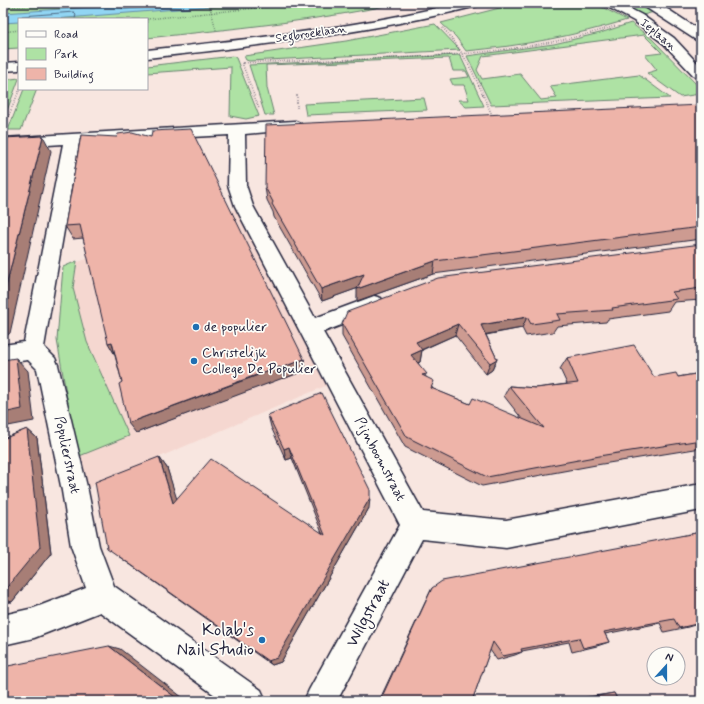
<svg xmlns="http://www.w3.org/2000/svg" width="704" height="704" font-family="Mynerve,sans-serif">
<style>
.built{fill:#f5d7d0}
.green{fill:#aee2a4;stroke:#688270}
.water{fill:#91d5f3;stroke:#658da9}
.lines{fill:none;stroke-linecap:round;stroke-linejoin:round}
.shore{stroke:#4e6a85;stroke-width:1}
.minor-casing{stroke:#22223b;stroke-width:3}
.major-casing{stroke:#22223b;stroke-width:3}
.path-far1{stroke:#22223b;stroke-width:1.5;stroke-dasharray:0.5 2;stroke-linecap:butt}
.path{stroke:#22223b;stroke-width:2;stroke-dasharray:1 2.5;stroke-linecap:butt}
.minor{fill:#fdfcf7;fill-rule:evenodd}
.major{fill:#fdfcf7;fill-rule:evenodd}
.wall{fill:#cd9b91;stroke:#22223b}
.shaded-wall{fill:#a77e76;stroke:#22223b}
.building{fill:#eeb4a9;stroke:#22223b}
.poi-dot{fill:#1f6fb2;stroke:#fdfcf7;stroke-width:1.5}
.labels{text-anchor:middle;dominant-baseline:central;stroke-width:3.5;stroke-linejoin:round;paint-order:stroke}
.far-street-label{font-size:12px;fill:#22223b;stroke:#fdfcf7}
.poi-label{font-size:14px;fill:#22223b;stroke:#fdfcf7;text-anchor:start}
.street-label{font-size:14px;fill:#22223b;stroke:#fdfcf7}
.near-street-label{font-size:17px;fill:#22223b;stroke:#fdfcf7}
.near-poi-label{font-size:17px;fill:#22223b;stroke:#fdfcf7;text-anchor:end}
</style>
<rect width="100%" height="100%" fill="#f8e6e0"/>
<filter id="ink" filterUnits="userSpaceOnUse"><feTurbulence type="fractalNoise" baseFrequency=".025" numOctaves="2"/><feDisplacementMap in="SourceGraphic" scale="8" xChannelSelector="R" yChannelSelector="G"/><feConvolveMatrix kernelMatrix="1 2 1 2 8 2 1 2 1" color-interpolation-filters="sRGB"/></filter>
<g filter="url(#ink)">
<path class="built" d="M244 206 337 381 85 489 57 340 63 267Z"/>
<g class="green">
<path d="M3 3H400C317 21 231 29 147 38V19H19V48L3 49Z"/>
<path d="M519 3H594L627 20C574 36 521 46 466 51L456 37 441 23Z"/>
<path d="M620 3H637L654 12 643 15Z"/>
<path d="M631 23 652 39 701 89 700 94 680 97 647 73 657 70 645 55 662 53 644 35 483 56 477 70 482 79 520 74 541 100 557 98 550 86 639 75 670 98 491 105 467 56 554 44 600 33Z"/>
<path d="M435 24 460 50 249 61 246 60 244 56 346 41Z"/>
<path d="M460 55 484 106 466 107 458 100H469L464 85H453L450 79 469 77 466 71H453L449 58 266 65 267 88 274 115H265L249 65Z"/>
<path d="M233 56 236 58 259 116 246 119 230 116 231 67 147 73V66Z"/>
<path d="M19 78V79L3 121V80Z"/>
<path d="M24 89H37L21 130H8Z"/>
<path d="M424 98 427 110 306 115 304 104Z"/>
<path d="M77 261 73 288 87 342 129 436 77 457 57 340 63 267Z"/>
</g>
<path class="water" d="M149 3H251L54 19H19V22L3 23V13Z"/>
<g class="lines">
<g class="shore">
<path d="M122 3V8L124 9 205 3"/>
<path d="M21 19 22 16 74 12 76 14 75 19"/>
</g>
<g class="minor-casing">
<g id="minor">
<path d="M604 3H619L642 15 674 38 701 67V79L696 78 664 44 634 21 606 6Z"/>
<path d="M639 3H654L669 10 701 31V41L696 40Z"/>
<path d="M295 121 300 123 303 126 300 129 245 134 246 185 253 206 315 318 374 296 381 298 384 304 381 310 323 332 423 512 506 520 701 484V510L506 548 422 539 337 701H304L309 690 400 525 235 206 228 185 229 135 79 143 44 347 55 358 58 365 88 491 99 546 114 586 261 690 266 701H223L100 612 34 638 3 645V615L34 608 86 588 71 546 62 491 37 369 28 360 3 363V345L24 342 63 144 3 148V138Z"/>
</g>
</g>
<g class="major-casing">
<g id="major">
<path d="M458 3H479L477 6C369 33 258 46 147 58V50C251 39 356 28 458 3Z"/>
<path d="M19 62V70L3 71V63Z"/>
</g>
</g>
<g class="path-far1">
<path d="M209 3 216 30"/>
<path d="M492 5 500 3"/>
<path d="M3 7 65 3"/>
<path d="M147 19 305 3"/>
<path d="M443 28C466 53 478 84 492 115"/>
<path d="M3 32 19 30"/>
<path d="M242 63C363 57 498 63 615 26"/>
<path d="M242 63 259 109"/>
<path d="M297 95V108"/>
<path d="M8 117 20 89"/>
</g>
<path class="path" d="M5 124 8 116"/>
<use href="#minor" class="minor"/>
<use href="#major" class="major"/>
</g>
<g class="wall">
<path d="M680 3H701V4L682 5Z"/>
<path d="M701 105V239L433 274 357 301 358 288 322 301 274 217 273 212 267 200 265 187Z"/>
<path d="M81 135 304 359 306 370 283 379V378L277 379 136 433 83 238 73 239 65 226Z"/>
<path d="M701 244V300L674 302 668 311 608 319 606 322 557 326 553 332 526 336 522 328 486 335 497 359 492 370 486 374 455 335 422 350 420 362 418 363 433 389 470 404 522 419 504 396 509 386 536 388 567 384 560 369 567 358 654 377H678L701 373V448L596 465 482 486 405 447 342 336V324Z"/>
<path d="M268 415 369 508 281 662 272 665 118 556 159 457 167 468 176 499 322 533 292 458 286 460 271 427Z"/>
<path d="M27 429 37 438 51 553 12 602 3 603V439Z"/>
<path d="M701 532V614L700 615 701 623 688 627 664 632 660 623 605 634 609 642 597 646 572 652 569 642 522 651V652L515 655 497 660 490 650 472 701H379L429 594 432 588Z"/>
<path d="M614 693 618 701H577L576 699Z"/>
</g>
<g class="shaded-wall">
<path d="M43 136 51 151 10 333 3 339V299Z"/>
<path d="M435 261 433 274 357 301V289Z"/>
<path d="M364 274V286L322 301 321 289Z"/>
<path d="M527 317 522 328 477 336 481 325Z"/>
<path d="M458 324 455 335 414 353 416 342Z"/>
<path d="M112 342 115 355 108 343Z"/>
<path d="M422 350 420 362 410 366 411 355Z"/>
<path d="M16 358 28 371 34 421 3 427V413Z"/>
<path d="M304 359 306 370 283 379 281 368Z"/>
<path d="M497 359 492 370 486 374 490 363Z"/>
<path d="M280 367 283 378 136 433 128 423Z"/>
<path d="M27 429 37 438 51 553 12 602 3 599V592Z"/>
<path d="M289 447 292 458 286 460 284 449Z"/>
<path d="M159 457 167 468 181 512 173 503Z"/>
<path d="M370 498 369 508 281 662 272 665 268 661Z"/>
<path d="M109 646 120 649 187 701H180Z"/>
</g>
<g class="building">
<path d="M701 105V227L435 261 357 289 364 274 321 289 272 204 273 202 265 187 266 125Z"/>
<path d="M191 129 304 359 281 368 280 367 275 368 128 423 119 384 122 382 112 342 108 343 80 225 65 226 81 135 117 137 118 134 132 132 151 137 152 131Z"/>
<path d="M43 136 3 299V140L4 138Z"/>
<path d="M701 244V288L672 292 677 299 612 308 613 310 557 314 560 320 539 323 531 324 527 317 481 325 497 359 490 363 458 324 416 342 422 350 411 355 427 374 422 375 434 381 431 388 470 404 473 398 544 428 509 386 536 388 578 383 567 358 634 345 654 377 676 373 678 377 701 373V440L605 455 487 477 407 437 342 324 347 312 438 278Z"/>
<path d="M16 358 22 409 3 413V360Z"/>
<path d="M322 393 370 490V498L277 658 268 661 107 548 95 482 159 457 173 503 211 459 325 535 289 447 284 449 268 415Z"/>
<path d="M27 429 40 547 3 592V439Z"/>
<path d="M701 532V612L699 613 701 617V623L679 628 674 619 604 632 609 642 583 648 579 638 521 649 522 652 503 656 493 642 472 701H380L432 588 442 581Z"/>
<path d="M109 646 180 701H3V667Z"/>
<path d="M614 693 618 701H588L587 698Z"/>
</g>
</g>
<g class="poi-dot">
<circle cx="196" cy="327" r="4"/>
<circle cx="194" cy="361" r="4"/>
<circle cx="262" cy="640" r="4"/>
</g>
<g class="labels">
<g class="far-street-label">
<text transform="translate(311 34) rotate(-8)">Segbroeklaan</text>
<text transform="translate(658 35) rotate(39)">Ieplaan</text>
</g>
<g class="poi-label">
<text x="204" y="327">de populier</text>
<text x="202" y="353">Christelijk<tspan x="202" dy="16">College De Populier</tspan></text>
</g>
<g class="street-label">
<text transform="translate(67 455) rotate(78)">Populierstraat</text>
<text transform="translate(380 459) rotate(62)">Pijnboomstraat</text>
</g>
<g class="near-street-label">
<text transform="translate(368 613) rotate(-62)">Wilgstraat</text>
</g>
<g class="near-poi-label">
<text x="254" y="630">Kolab's<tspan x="254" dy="20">Nail Studio</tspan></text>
</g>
</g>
<rect width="704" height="704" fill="none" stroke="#fdfcf7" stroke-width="16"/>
<rect x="8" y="8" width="688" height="688" fill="none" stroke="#22223b" stroke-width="1.5" filter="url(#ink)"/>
<rect x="18" y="18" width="130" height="72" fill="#fdfcf7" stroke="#a5a5ac"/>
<rect x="26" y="31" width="20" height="6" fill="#fdfcf7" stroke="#a5a5ac"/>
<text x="54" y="38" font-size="12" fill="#22223b">Road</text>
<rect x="26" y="48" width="20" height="12" fill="#aee2a4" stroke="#a5a5ac"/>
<text x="54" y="58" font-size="12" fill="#22223b">Park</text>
<rect x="26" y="68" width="20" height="12" fill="#eeb4a9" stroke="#a5a5ac"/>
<text x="54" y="78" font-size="12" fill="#22223b">Building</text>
<g transform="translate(666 666) rotate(21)"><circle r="19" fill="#fdfcf7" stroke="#a5a5ac"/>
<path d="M0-3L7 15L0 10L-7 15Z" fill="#1f6fb2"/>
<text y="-6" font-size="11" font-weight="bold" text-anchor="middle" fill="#22223b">N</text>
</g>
</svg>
